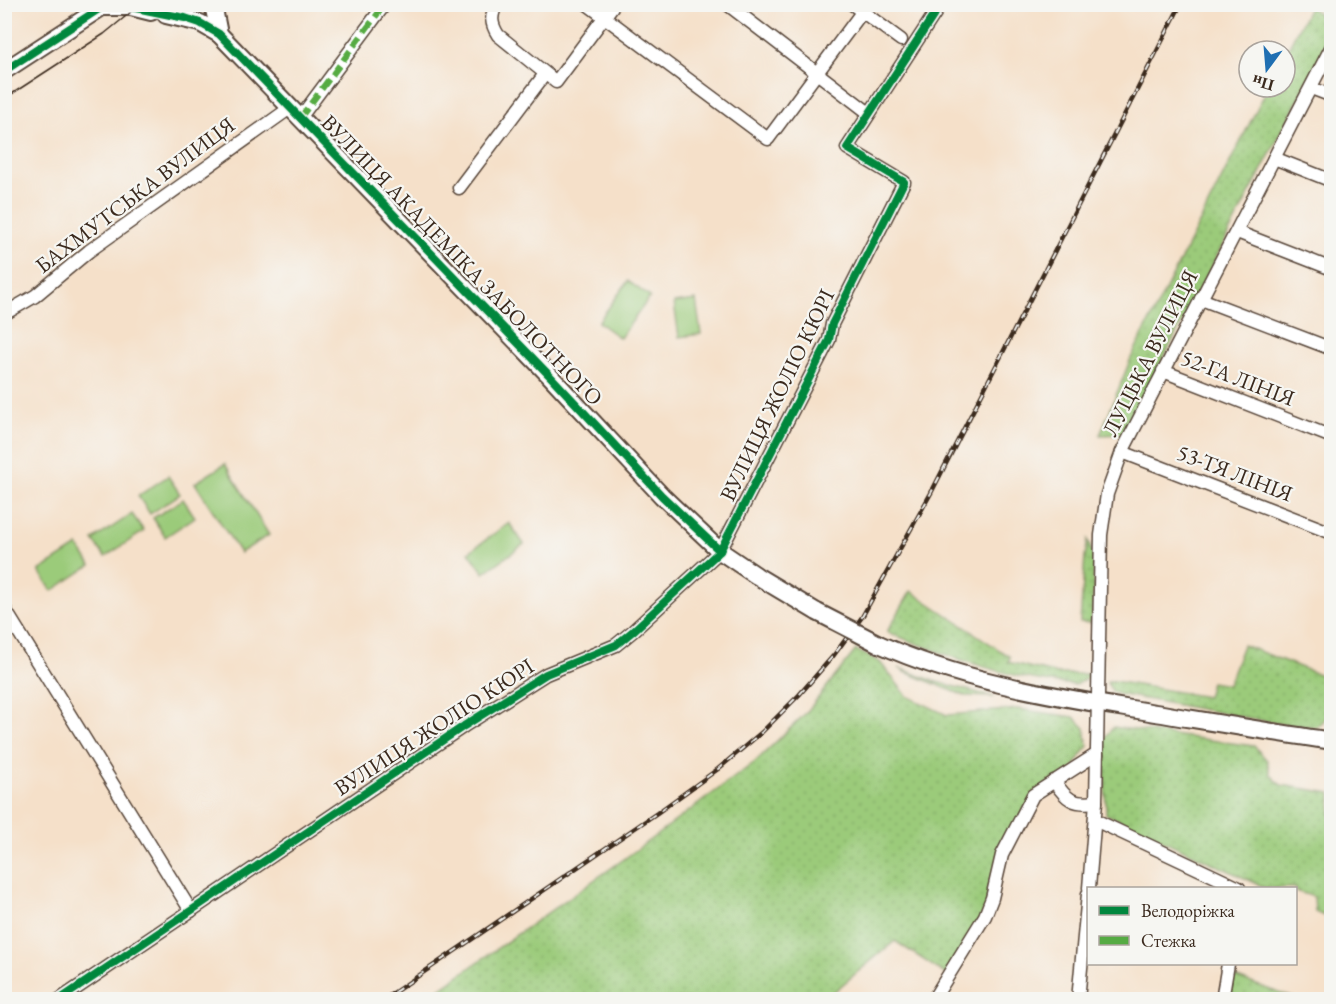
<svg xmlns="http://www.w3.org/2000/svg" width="1336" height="1004" font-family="'EB Garamond',serif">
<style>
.grass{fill:url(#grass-dots);stroke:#6b7a4c;stroke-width:1.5}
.garden{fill:#9bcb7a;stroke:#6b7a4c;stroke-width:1.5}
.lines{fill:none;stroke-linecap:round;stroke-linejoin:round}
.minor-casing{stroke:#574538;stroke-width:15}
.highway-casing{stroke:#574538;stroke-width:20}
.minor{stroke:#fff;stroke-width:12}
.highway{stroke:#fff;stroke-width:16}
.tram{stroke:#3b2a1e;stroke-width:1.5}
.rail-casing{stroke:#3b2a1e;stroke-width:4.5}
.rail{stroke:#f6f6f2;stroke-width:2;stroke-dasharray:7;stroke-linecap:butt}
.highway-bridge-casing{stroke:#574538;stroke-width:20;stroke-linecap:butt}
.highway-bridge{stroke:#fff;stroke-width:16}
.quiet{stroke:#55ab43;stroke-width:6;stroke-dasharray:12 6;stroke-linecap:butt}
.cycleway-casing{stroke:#f6f6f2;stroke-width:11}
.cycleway{stroke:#00873e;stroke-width:8}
.labels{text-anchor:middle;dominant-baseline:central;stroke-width:4.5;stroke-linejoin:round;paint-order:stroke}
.street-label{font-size:22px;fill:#3b2a1e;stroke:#f6f6f2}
</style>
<defs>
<pattern id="grass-dots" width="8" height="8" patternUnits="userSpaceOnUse" patternTransform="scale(1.5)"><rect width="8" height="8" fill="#9bcb7a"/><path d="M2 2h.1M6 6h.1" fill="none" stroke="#86ae69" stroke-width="1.8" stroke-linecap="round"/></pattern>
</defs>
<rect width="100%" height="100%" fill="#f6f6f2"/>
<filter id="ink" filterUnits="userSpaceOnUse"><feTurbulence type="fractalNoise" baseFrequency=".0167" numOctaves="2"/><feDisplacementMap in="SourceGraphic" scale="12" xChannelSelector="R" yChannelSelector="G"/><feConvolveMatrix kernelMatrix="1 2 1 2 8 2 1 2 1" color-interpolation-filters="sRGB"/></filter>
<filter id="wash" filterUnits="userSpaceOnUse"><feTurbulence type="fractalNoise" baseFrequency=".008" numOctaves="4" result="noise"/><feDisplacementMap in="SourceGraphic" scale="24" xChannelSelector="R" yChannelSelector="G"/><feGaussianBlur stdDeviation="1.35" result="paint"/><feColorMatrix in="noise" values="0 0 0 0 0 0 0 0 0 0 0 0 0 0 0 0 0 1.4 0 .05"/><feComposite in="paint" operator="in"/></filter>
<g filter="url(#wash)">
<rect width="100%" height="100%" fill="#f5e0c9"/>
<g class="grass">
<path d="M1310 6 1331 27 1329 41 1124 434 1100 435 1131 358 1268 87H1285V54Z"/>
<path d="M1088 540 1094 558 1092 623 1080 622 1085 556Z"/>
<path d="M911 591 1010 657 1008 662 1058 674H1087L1088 677 1076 685C1011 680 947 656 887 632Z"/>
<path d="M1243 645 1331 679C1332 701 1335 713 1317 727L1287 725 1118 694 1113 692 1107 683 1108 681H1114L1207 697 1211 682 1228 685Z"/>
<path d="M856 650 880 662 907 696 947 715 1018 709 1074 717 1085 728 1088 746 1071 771 1039 789 1002 855 992 898 948 976 895 941 825 999 424 1000 624 859 755 762 806 713Z"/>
<path d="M899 668 937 682 994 697 965 696 905 672Z"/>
<path d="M1113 727 1254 746 1267 760 1270 774 1281 785 1331 793V919L1315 912 1314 897 1296 891V888H1266L1106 814 1104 739Z"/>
<path d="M1226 974 1296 999 1222 1000Z"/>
</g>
<g class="garden">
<path d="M628 281 650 297 620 338 598 322Z"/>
<path d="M696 300 701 334 679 337 674 303Z"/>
<path d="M225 464 269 535 240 553 195 483Z"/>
<path d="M168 476 180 494 150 514 138 496Z"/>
<path d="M183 499 195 517 165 537 153 518Z"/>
<path d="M132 514 144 531 105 557 93 540Z"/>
<path d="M509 523 524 544 484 573 469 552Z"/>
<path d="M78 546 91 565 52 591 39 571Z"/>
</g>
</g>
<g filter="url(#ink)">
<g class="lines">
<g class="minor-casing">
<g id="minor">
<path d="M497 4C490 16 491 24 498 35L556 82 614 4"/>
<path d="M587 4 768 139 868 4"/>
<path d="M727 4 869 113"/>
<path d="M852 4 901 40"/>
<path d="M1311 88 1332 96"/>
<path d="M300 118 385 4"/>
<path d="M1274 158 1332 181"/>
<path d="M459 188 545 74"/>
<path d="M1237 232 1332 269"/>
<path d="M1201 299 1332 349"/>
<path d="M4 314 35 296 89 251 290 108"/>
<path d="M1163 371 1332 437"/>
<path d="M1122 452 1332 533"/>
<path d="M4 608 191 911"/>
<path d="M1054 781C1067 800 1073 805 1096 802"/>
<path d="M1095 820 1239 888"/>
<path d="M1089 888 1096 802 1101 535 1107 494 1122 452 1332 46"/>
<path d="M59 1000 464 726 546 674 616 645 633 631 720 551 829 340 832 324 904 182 847 148 941 4"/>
<path d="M933 1000 985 916 992 898 1002 855 1033 795 1097 754"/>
<path d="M1078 1000 1088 894"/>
<path d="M1222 1000 1228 964"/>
</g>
</g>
<g class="highway-casing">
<g id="highway">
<path d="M213 4 219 34"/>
<path d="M166 15 200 23 219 34 550 376 662 496 720 551 757 576 817 612"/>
<path d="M170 15 181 13 196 4"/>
<path d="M4 71 102 7H131L151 12"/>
<path d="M879 644C957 679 1040 694 1125 708 1194 719 1262 731 1332 741"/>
</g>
</g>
<use href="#minor" class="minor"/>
<use href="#highway" class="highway"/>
<path class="tram" d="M4 99 104 34 141 4"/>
<g class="rail-casing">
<path id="rail" d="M383 1000 657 813 718 769 762 732 799 695 834 655 862 617 931 493 1181 4"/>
</g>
<use href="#rail" class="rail"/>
<g class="highway-bridge-casing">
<path id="highway-bridge" d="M817 612 879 644"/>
</g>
<use href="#highway-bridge" class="highway-bridge"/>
<path class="quiet" d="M300 118 385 4"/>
<g class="cycleway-casing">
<g id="cycleway">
<path d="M4 71 102 7H131L185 18 200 23 219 34 550 376 662 496 720 551"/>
<path d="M59 1000 464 726 546 674 616 645 633 631 720 551 829 340 832 324 904 182 847 148 941 4"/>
</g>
</g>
<use href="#cycleway" class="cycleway"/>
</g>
</g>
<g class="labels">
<g class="street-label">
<text transform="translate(135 195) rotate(-37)">БАХМУТСЬКА ВУЛИЦЯ</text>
<text transform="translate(462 260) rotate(46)">ВУЛИЦЯ АКАДЕМІКА ЗАБОЛОТНОГО</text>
<text transform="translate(1150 353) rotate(-63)">ЛУЦЬКА ВУЛИЦЯ</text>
<text transform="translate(1238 378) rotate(21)">52-ГА ЛІНІЯ</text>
<text transform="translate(777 395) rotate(-64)">ВУЛИЦЯ ЖОЛІО КЮРІ</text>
<text transform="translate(1235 473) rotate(21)">53-ТЯ ЛІНІЯ</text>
<text transform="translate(434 727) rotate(-33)">ВУЛИЦЯ ЖОЛІО КЮРІ</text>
</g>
</g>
<rect width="1336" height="1004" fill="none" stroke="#f6f6f2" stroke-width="24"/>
<rect x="1087" y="887" width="210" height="78" fill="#f6f6f2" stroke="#aba49d" stroke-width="1.5"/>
<rect x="1099" y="906" width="30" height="9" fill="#00873e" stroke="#aba49d" stroke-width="1.5"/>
<text x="1141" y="917" font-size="18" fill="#3b2a1e">Велодоріжка</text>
<rect x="1099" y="936" width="30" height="9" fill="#55ab43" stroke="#aba49d" stroke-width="1.5"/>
<text x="1141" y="947" font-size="18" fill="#3b2a1e">Стежка</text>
<g transform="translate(1267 69) rotate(196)"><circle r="28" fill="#f6f6f2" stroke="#aba49d" stroke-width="1.5"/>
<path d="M0-4.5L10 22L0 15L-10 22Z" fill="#1f6fb2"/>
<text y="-9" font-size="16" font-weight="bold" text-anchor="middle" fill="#3b2a1e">Пн</text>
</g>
</svg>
